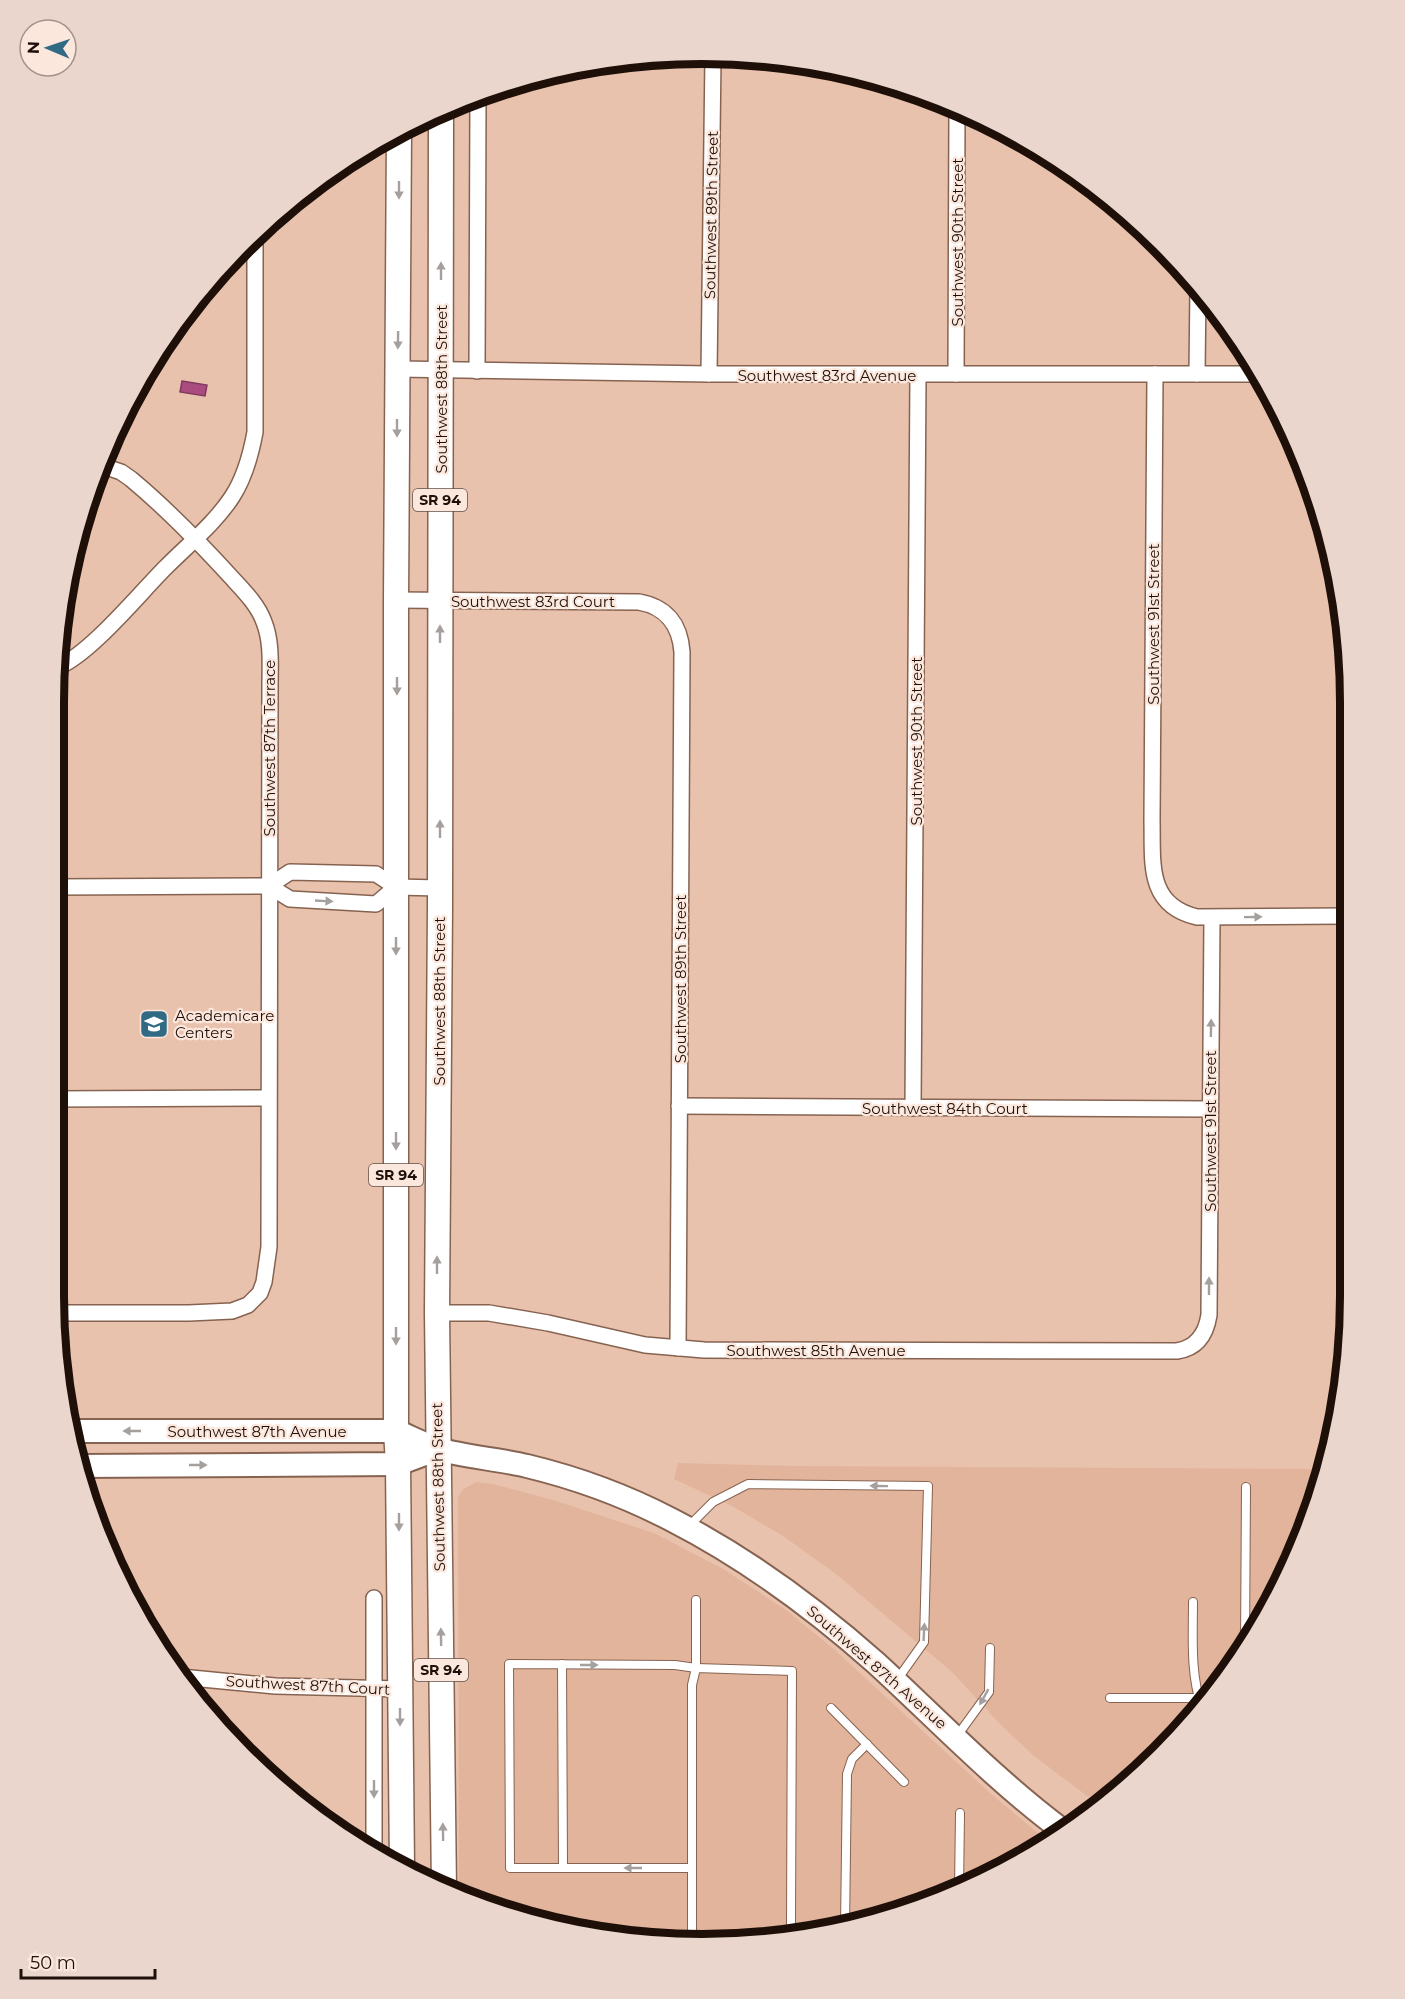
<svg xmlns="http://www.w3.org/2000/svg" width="1405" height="1999" font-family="Montserrat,sans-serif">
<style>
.built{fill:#e2b49c}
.water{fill:#aa4c7f;stroke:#803a5c;stroke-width:1.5}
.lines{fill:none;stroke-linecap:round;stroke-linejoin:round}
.service-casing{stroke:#866351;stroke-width:10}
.minor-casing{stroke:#866351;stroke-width:18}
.secondary-casing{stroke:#866351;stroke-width:26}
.primary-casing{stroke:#866351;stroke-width:27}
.service{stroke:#fff;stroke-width:8}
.minor{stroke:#fff;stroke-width:15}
.secondary{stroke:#fff;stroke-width:22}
.primary{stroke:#fff;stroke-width:24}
.oneway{fill:#a59f9d}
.labels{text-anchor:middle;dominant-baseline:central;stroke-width:4.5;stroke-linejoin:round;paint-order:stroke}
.shield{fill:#fce7dd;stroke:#615049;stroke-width:1.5}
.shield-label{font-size:14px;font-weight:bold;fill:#1e1009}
.street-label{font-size:15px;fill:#1e1009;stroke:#fce7dd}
.poi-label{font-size:15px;fill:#1e1009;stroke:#fce7dd;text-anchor:start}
.rim{fill:none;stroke:#1e1009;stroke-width:8}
</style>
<rect width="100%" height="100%" fill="#e9c2ad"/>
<g class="built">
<path d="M678 1463 796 1466 1327 1469 1284 1583 1217 1691 1130 1784 1099 1805 1034 1756 1001 1725 952 1672 836 1574 783 1536 732 1506 674 1479Z"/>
<path d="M476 1482 493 1484 553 1500 654 1533 725 1570 786 1610 836 1651 990 1793 1046 1840 989 1878 871 1923 787 1939H618L459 1897 458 1498 462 1490Z"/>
</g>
<path class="water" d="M182 381 207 385 205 396 180 392Z"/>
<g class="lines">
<g class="service-casing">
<g id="service">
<path d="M689 1526 713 1502 748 1484 928 1486 924 1642 897 1680"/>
<path d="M1193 1602C1193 1634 1190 1676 1202 1707"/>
<path d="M1245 1646 1246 1487"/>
<path d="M562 1664 563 1868"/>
<path d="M1110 1698H1199"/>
<path d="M831 1708 904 1782"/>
<path d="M957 1736 989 1692 990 1648"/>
<path d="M692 1868H510L509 1664 675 1665 696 1668V1600"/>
<path d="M959 1890 960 1813"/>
<path d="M845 1928 847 1774 852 1759 867 1744"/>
<path d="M692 1938 779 1939"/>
<path d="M692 1939V1685L696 1668 792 1671 791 1925 792 1938"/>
</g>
</g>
<g class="minor-casing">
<g id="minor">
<path d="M398 369 709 374H1256"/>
<path d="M477 371 478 96"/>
<path d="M709 374 713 56"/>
<path d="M956 374 957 109"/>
<path d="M1155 374 1152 820C1153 862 1146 905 1197 917L1347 916"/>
<path d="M1197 374 1198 286"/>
<path d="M396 600 639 602C667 607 680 625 682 652L678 1348"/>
<path d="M58 667C91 653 139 594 166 567 189 544 215 523 232 497 245 477 251 454 255 432V237"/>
<path d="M269 886 290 872 376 874 396 887 440 888"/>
<path d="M54 887 269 886 290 899 376 904 396 887"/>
<path d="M54 1099 268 1098"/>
<path d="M679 1106 1210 1109"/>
<path d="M913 1108 918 375"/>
<path d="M56 1313H189L232 1311 248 1305 260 1293 264 1282 269 1247 270 686C270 665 272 642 264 622 258 605 244 591 232 578 200 543 167 509 131 479L121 472 100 465"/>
<path d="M437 1313H489L548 1323 645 1345 704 1350 1177 1351C1197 1348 1206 1334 1209 1315L1212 918"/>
<path d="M374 1598V1853"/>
<path d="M181 1677 275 1686 400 1689"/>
</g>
</g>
<g class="secondary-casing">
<g id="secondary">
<path d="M72 1431H396C410 1437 424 1444 438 1449 465 1457 499 1459 527 1466 577 1478 626 1496 672 1520 746 1558 814 1608 876 1663 937 1719 995 1780 1062 1830"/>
<path d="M77 1466 398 1464 438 1449"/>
</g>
</g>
<g class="primary-casing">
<g id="primary">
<path d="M441 112 440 907 437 1313 444 1890"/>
<path d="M399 131 396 600V1431L398 1464 402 1868"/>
</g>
</g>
<use href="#service" class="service"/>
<use href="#minor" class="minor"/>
<use href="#secondary" class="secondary"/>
<use href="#primary" class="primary"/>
</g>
<defs><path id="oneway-solid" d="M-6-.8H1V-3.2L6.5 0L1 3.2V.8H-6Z" transform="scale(1.5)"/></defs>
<g class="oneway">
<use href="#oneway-solid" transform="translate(399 190) rotate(90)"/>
<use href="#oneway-solid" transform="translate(441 271) rotate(-90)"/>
<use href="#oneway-solid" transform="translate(398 340) rotate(91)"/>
<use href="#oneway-solid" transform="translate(397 428) rotate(90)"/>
<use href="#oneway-solid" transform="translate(440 634) rotate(-90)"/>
<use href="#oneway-solid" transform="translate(397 686) rotate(90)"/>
<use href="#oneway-solid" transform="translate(440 829) rotate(-90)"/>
<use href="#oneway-solid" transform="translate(324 901) rotate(3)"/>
<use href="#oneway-solid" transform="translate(1253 917) rotate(-1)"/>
<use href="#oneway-solid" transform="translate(396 946) rotate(90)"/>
<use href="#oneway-solid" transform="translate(1211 1028) rotate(-89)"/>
<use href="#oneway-solid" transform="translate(396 1141) rotate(90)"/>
<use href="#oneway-solid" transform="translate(437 1265) rotate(-90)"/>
<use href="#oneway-solid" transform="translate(1209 1286) rotate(-90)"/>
<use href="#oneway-solid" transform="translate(396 1336) rotate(90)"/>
<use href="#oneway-solid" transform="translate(132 1431) rotate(180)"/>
<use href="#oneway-solid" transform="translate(198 1465)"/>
<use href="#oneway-solid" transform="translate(879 1486) rotate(-179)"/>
<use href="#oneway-solid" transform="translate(399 1522) rotate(90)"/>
<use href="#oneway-solid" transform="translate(924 1632) rotate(-87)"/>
<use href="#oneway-solid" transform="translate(441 1637) rotate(-91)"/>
<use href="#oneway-solid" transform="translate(589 1665)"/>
<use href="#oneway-solid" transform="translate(984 1697) rotate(119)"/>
<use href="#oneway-solid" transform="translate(400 1717) rotate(90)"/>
<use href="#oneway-solid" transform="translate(374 1789) rotate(90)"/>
<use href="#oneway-solid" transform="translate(443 1832) rotate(-91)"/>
<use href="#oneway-solid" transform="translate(633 1868) rotate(-180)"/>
</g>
<defs>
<g id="school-square" transform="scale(1.5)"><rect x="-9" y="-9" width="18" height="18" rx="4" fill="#316a83" stroke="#fce7dd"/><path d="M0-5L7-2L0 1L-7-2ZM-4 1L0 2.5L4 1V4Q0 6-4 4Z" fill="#fff"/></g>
</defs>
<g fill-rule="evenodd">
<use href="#school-square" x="154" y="1024"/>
</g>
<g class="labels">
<g class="shield">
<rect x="413" y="489" width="54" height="22" rx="4.5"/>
<rect x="369" y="1164" width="54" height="22" rx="4.5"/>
<rect x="414" y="1659" width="54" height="22" rx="4.5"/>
</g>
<g class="shield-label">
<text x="440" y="500">SR 94</text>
<text x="396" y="1175">SR 94</text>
<text x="441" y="1670">SR 94</text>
</g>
<g class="street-label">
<text transform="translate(711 215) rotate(-89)">Southwest 89th Street</text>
<text transform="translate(957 242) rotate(-90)">Southwest 90th Street</text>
<text x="827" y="375">Southwest 83rd Avenue</text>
<text transform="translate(441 389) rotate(-90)">Southwest 88th Street</text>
<text x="533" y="601">Southwest 83rd Court</text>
<text transform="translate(1153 624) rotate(-90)">Southwest 91st Street</text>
<text transform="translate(916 741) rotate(-90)">Southwest 90th Street</text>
<text transform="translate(269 748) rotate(-90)">Southwest 87th Terrace</text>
<text transform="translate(680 979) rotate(-90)">Southwest 89th Street</text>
<text transform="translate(439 1001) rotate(-90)">Southwest 88th Street</text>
<text x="945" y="1108">Southwest 84th Court</text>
<text transform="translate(1210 1131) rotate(-90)">Southwest 91st Street</text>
<text x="816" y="1350">Southwest 85th Avenue</text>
<text x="257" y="1431">Southwest 87th Avenue</text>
<text transform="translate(438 1487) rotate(-91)">Southwest 88th Street</text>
<text transform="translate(877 1667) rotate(41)">Southwest 87th Avenue</text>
<text transform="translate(308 1685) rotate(3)">Southwest 87th Court</text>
</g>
<g class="poi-label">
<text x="175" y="1015">Academicare<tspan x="175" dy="17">Centers</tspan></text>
</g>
</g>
<path d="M0 0H1405V1999H0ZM702 64H702A638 638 0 0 1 1340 702V1296A638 638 0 0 1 702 1934H702A638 638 0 0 1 64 1296V702A638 638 0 0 1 702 64Z" fill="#ead6cc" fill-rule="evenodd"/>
<path class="rim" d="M702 64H702A638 638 0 0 1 1340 702V1296A638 638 0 0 1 702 1934H702A638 638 0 0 1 64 1296V702A638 638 0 0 1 702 64Z"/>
<g transform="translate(48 48) rotate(272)"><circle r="28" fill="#fce7dd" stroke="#a39188" stroke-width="1.5"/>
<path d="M0-4.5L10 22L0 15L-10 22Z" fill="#316a83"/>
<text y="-9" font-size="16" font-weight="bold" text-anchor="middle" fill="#1e1009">N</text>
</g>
<path d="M21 1969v9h134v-9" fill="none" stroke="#1e1009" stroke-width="3"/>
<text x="30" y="1969" font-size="18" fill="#1e1009" stroke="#fce7dd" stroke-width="4.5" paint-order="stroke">50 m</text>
</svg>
